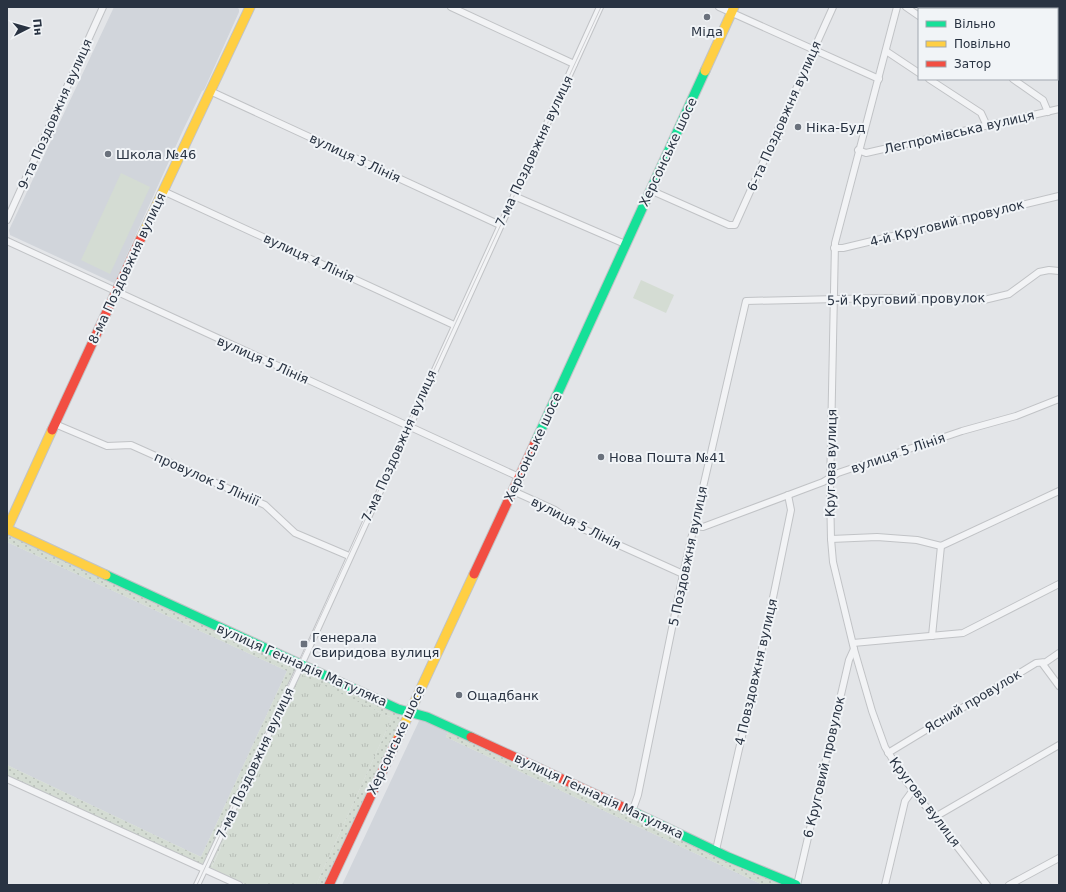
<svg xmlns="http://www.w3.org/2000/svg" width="1066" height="892" font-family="'DejaVu Sans',sans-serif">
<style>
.built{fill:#d1d5db}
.grass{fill:url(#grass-dots)}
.park{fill:url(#park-tufts)}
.pitch{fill:#d4dcd3}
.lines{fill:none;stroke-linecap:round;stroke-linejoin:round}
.street-casing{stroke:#c1c3c6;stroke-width:8}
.fast-casing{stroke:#c1c3c6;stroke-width:11}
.slow-casing{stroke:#c1c3c6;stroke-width:11}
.jam-casing{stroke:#c1c3c6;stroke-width:11}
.street{stroke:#f2f3f5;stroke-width:6}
.fast{stroke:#16e098;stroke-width:9}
.slow{stroke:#ffcf43;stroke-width:9}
.jam{stroke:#f24e42;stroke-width:9}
.tram{stroke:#cccdd0;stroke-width:1}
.poi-dot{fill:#6a717c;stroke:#f1f4f7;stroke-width:1.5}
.labels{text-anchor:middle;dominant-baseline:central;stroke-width:4;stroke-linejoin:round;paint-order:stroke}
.poi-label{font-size:13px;fill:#293342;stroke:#f1f4f7;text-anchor:start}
.street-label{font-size:13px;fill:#293342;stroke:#f1f4f7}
</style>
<defs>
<pattern id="grass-dots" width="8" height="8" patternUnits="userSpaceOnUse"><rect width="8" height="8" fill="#d4dcd3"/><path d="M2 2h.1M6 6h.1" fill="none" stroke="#b6bdb6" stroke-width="1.8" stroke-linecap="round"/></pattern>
<pattern id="park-tufts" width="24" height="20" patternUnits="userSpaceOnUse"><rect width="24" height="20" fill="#d4dcd3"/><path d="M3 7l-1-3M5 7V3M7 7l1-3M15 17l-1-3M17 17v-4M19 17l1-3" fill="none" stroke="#b6bdb6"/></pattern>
</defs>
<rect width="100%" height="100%" fill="#e3e5e8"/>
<g class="built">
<path d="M114 7H236L239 9V12L204 90 202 91 184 128 114 283 10 235 9 230Z"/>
<path d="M7 542 287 671 201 857 7 765Z"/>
<path d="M427 719 448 731 446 737 763 885H342L419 721Z"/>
</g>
<g class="grass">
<path d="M7 532 400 714 401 720 323 885H316L392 718 300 675 212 866 213 870 7 775V765L201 857 287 671 7 542Z"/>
<path d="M448 731 790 885H763L446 737Z"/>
</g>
<path class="park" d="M300 674 392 718 316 885H247L213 870 212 867Z"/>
<g class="pitch">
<path d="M121 173 150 187 110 274 81 260Z"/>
<path d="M641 280 674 295 666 313 633 298Z"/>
</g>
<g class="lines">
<g class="street-casing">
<g id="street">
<path d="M451 7 574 64"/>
<path d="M719 7 879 79"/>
<path d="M897 7 835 243 830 489 831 539 833 562 854 649 872 711 885 747 906 781 987 885"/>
<path d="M906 7 919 16"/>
<path d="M1024 7 1027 9"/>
<path d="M1057 28 1059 30"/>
<path d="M886 51 919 73"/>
<path d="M929 79 981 113 987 126"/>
<path d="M1013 79 1043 100 1048 112"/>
<path d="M210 91 500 225"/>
<path d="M858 150 866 153 1059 109"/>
<path d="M650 190 729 225H735L833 7"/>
<path d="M163 191 454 325"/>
<path d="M514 196 625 244"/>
<path d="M7 220 103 7"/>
<path d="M7 241 519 477"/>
<path d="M834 248H843L1059 196"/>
<path d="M55 424 107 446 131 445 265 505 295 533 349 556"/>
<path d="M513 491 555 510 579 527 683 574"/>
<path d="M694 526 703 527 823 482 838 473 962 431 1016 416 1059 399"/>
<path d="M831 539 877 537 917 540 941 546 1059 491"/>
<path d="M932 636 941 546"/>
<path d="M853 643 963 633 1059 584"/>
<path d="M1042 663 1059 686"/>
<path d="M888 753 1036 663 1046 662 1059 653"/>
<path d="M7 779 239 885"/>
<path d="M632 812 638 795 683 574 746 301 883 298 984 300 1009 294 1039 272 1049 270 1059 271"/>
<path d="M935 817 1059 745"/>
<path d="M716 850 768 622 791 510 788 495"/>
<path d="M197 885 301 665 600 7"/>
<path d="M797 885 849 660 854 649"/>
<path d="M885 885 905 801 913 790"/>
<path d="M1009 885 1059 858"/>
</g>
</g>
<g class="fast-casing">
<g id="fast">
<path d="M535 443 705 71"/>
<path d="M106 575 398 709 427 717 471 737"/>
<path d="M625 808 728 857 796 885"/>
</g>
</g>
<g class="slow-casing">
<g id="slow">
<path d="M705 71 734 7"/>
<path d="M141 238 250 7"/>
<path d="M52 430 7 529 106 575"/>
<path d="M397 740 474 574"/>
</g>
</g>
<g class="jam-casing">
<g id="jam">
<path d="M52 430 141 238"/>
<path d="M474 574 535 443"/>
<path d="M471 737 625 808"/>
<path d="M329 885 397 740"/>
</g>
</g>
<use href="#street" class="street"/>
<use href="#fast" class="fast"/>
<use href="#slow" class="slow"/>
<use href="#jam" class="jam"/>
<path class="tram" d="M197 885 601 7"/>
</g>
<g class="poi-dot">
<circle cx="707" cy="17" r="4"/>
<circle cx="798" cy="127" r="4"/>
<circle cx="108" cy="154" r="4"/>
<circle cx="601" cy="457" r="4"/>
<rect x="300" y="640" width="8" height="8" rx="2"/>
<circle cx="459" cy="695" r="4"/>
</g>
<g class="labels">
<g class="poi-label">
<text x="707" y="31" text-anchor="middle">Міда</text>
<text x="806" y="127">Ніка-Буд</text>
<text x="116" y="154">Школа №46</text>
<text x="609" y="457">Нова Пошта №41</text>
<text x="312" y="637">Генерала<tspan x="312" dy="15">Свиридова вулиця</tspan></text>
<text x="467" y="695">Ощадбанк</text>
</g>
<g class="street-label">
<text transform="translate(55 114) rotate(-66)">9-та Поздовжня вулиця</text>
<text transform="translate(784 116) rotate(-66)">6-та Поздовжня вулиця</text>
<text transform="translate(959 132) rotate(-13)">Легпромівська вулиця</text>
<text transform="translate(534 151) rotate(-65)">7-ма Поздовжня вулиця</text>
<text transform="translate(668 152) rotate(-65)">Херсонське шосе</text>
<text transform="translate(355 158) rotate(25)">вулиця 3 Лінія</text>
<text transform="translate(947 223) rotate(-14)">4-й Круговий провулок</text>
<text transform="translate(309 258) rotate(25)">вулиця 4 Лінія</text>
<text transform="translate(127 268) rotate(-65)">8-ма Поздовжня вулиця</text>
<text transform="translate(906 299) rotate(-1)">5-й Круговий провулок</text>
<text transform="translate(263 360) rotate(24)">вулиця 5 Лінія</text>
<text transform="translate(399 446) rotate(-66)">7-ма Поздовжня вулиця</text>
<text transform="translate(533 447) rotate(-65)">Херсонське шосе</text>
<text transform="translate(898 453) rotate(-19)">вулиця 5 Лінія</text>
<text transform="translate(831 463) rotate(-89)">Кругова вулиця</text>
<text transform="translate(207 479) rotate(24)">провулок 5 Лініії</text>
<text transform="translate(576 523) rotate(27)">вулиця 5 Лінія</text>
<text transform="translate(688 556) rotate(-78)">5 Поздовжня вулиця</text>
<text transform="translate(302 665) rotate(24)">вулиця Геннадія Матуляка</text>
<text transform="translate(756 672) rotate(-77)">4 Повздовжня вулиця</text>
<text transform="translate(973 701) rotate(-31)">Ясний провулок</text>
<text transform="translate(396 740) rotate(-65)">Херсонське шосе</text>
<text transform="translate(255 763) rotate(-65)">7-ма Поздовжня вулиця</text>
<text transform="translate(824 767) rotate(-77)">6 Круговий провулок</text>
<text transform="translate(599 796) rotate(25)">вулиця Геннадія Матуляка</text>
<text transform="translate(925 802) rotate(53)">Кругова вулиця</text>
</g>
</g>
<rect width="1066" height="892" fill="none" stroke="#293342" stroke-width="16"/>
<rect x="918" y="8" width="140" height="72" fill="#f1f4f7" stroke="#a1a7af"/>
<rect x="926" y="21" width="20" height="6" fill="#16e098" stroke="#a1a7af"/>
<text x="954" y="28" font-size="12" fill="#293342">Вільно</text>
<rect x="926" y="41" width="20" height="6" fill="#ffcf43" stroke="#a1a7af"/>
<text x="954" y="48" font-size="12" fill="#293342">Повільно</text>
<rect x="926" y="61" width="20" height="6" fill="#f24e42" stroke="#a1a7af"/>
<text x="954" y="68" font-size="12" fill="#293342">Затор</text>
<g transform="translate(28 28) rotate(84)" stroke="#f1f4f7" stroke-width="3" paint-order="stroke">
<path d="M0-3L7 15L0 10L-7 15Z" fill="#293342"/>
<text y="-6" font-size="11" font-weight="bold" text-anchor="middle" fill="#293342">Пн</text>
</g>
</svg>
